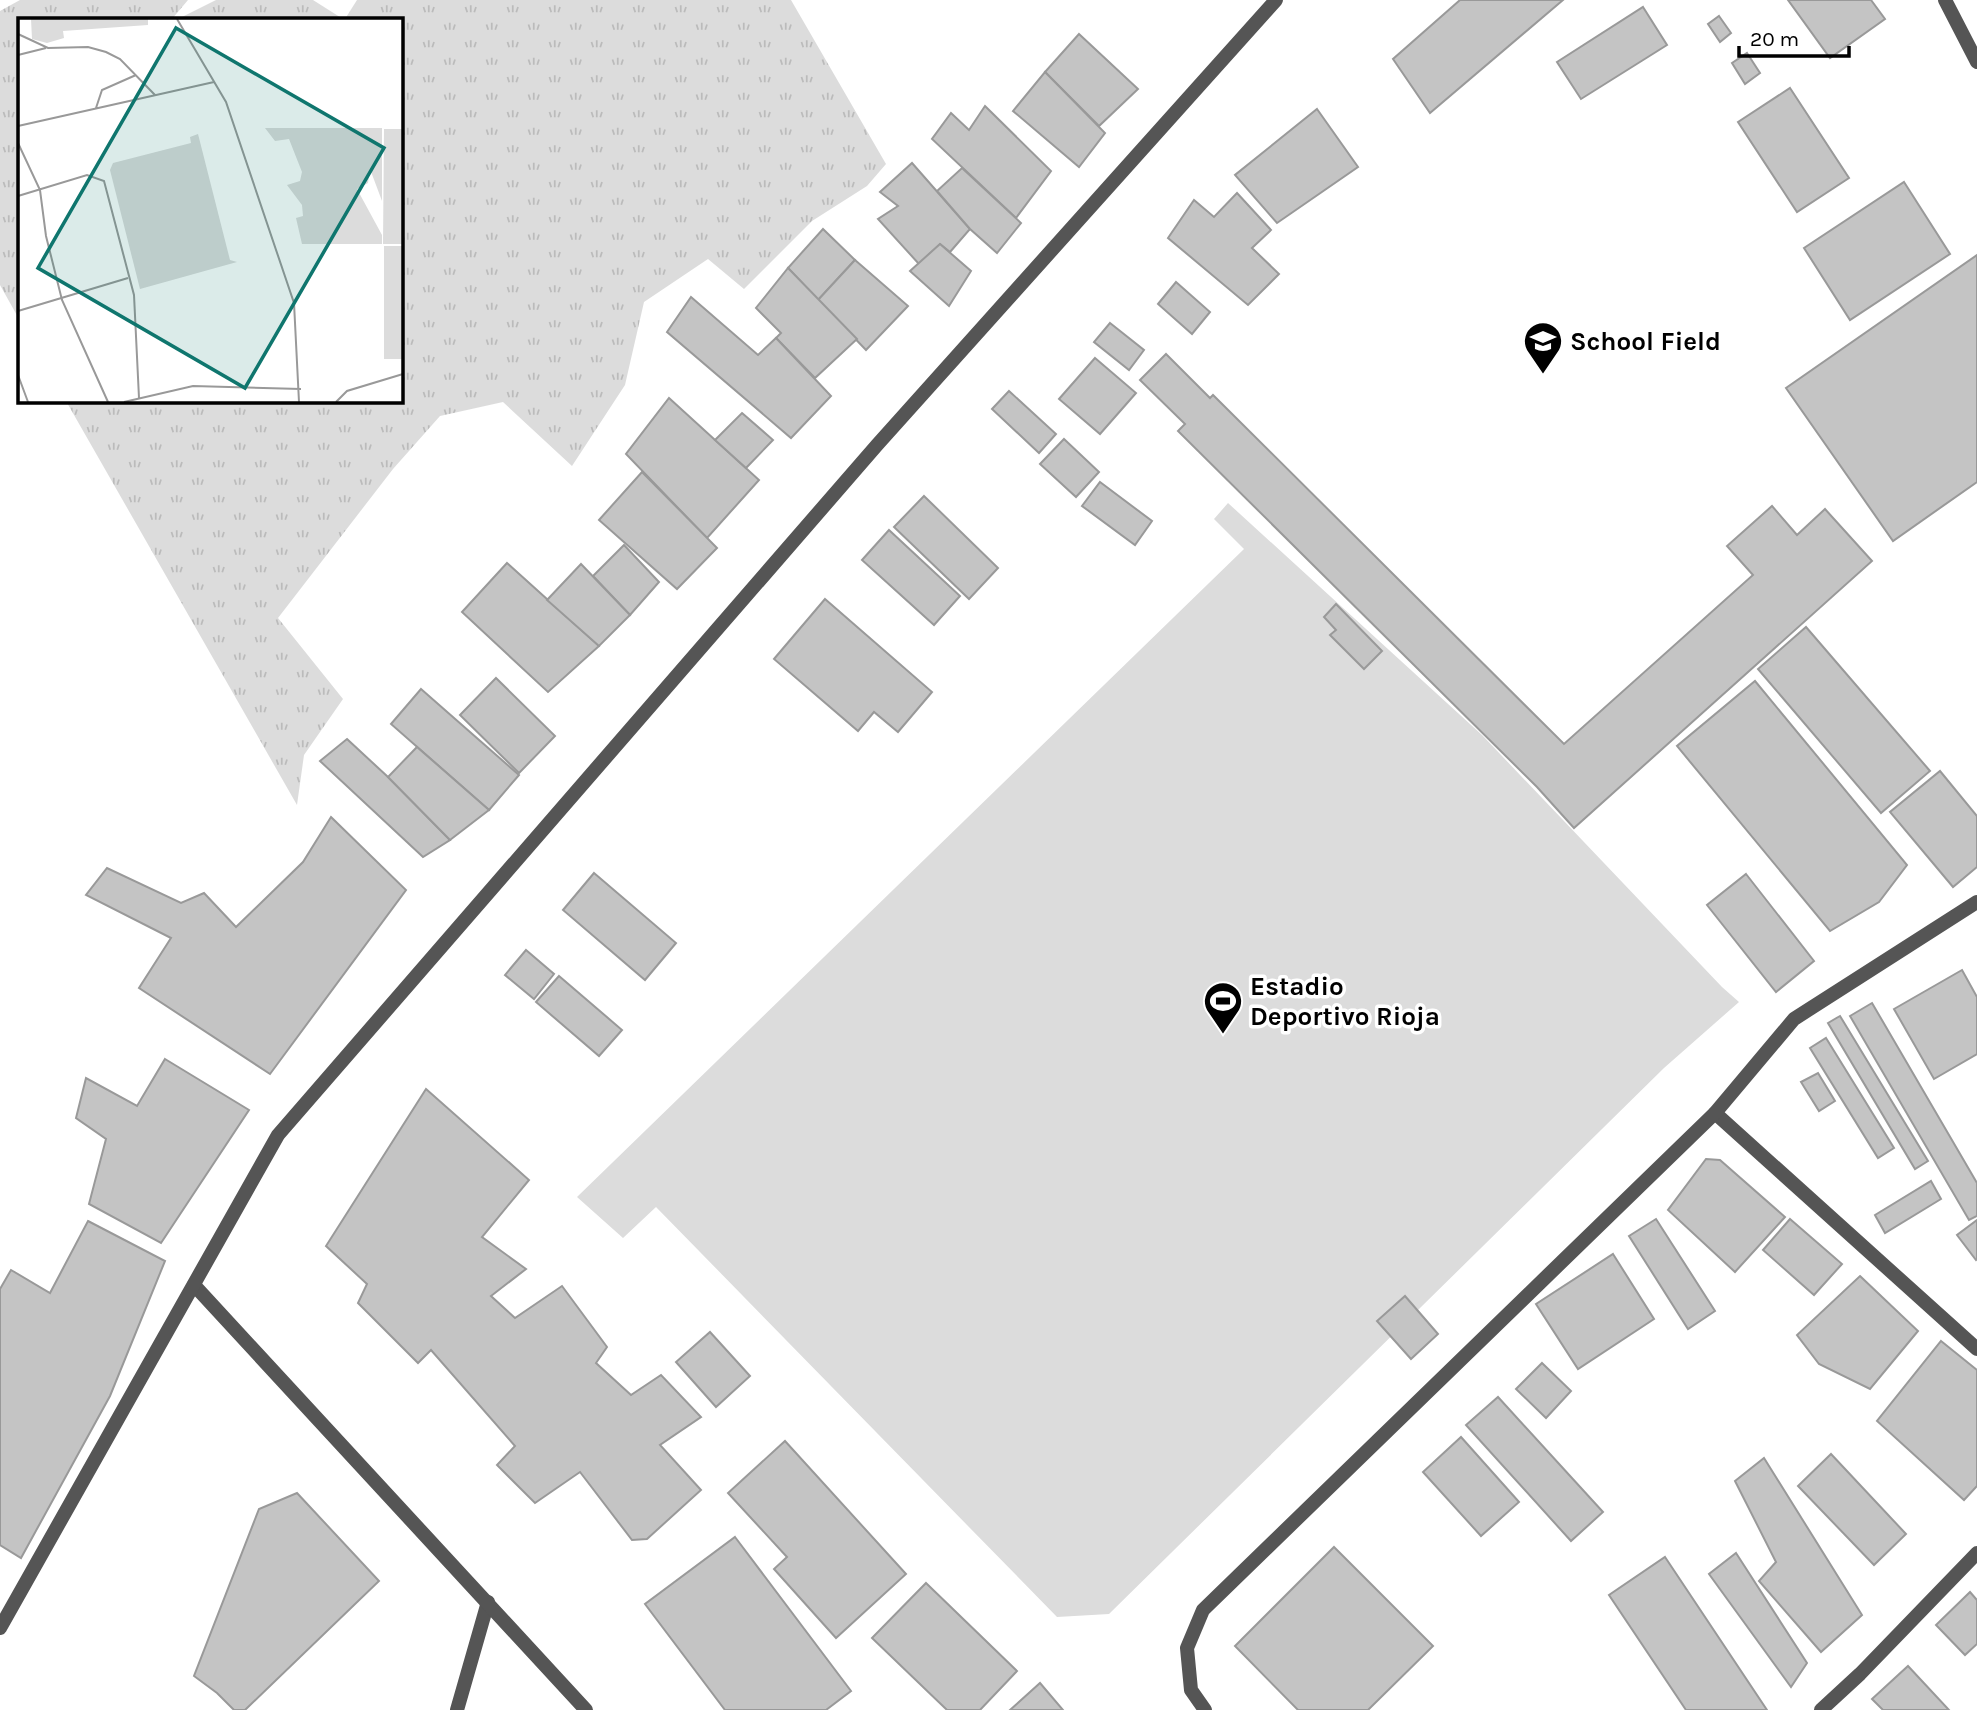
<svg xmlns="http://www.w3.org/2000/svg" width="1977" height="1710" font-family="Karla,sans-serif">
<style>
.grass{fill:url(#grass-tufts)}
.green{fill:#dcdcdc}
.building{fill:#c4c4c4;stroke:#999;stroke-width:2}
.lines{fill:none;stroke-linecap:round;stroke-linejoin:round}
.service{stroke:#555;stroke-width:14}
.minor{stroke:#555;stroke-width:14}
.tertiary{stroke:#555;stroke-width:14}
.labels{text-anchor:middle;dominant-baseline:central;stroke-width:7;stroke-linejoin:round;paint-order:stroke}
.poi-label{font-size:26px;font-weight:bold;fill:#000;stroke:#fff;text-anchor:start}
.inset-road{fill:none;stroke:#999;stroke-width:2}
.view{fill:#0f766e;fill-opacity:0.15;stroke:#0f766e;stroke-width:3.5}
.inset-edge{fill:none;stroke:#000;stroke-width:3.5}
</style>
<defs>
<pattern id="grass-tufts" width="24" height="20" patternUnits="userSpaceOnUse" patternTransform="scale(1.75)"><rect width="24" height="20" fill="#dcdcdc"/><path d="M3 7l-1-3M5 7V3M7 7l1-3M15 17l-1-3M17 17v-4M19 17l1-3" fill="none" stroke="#bbb"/></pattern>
</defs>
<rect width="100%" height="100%" fill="#fff"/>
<g class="grass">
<path d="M20 0H188L172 19H19V319L0 285V11Z"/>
<path d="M216 0H313L343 19H178Z"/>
<path d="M357 0H791L886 164 867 186 812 221 744 289 708 259 644 302 625 385 572 466 503 402 440 416 393 469 278 618 343 699 304 755 297 805 66 401H401V19H345Z"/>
</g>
<path class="green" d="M1228 503 1482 735 1722 987 1739 1002 1664 1068 1109 1614 1057 1617 656 1207 623 1238 577 1197 1244 549 1214 519Z"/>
<g class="building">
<path d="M1460 0H1563L1430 113 1393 59Z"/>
<path d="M1788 0H1871L1885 19 1830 58Z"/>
<path d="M1643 7 1667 45 1581 99 1557 62Z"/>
<path d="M1719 16 1731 33 1720 42 1708 24Z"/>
<path d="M1079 34 1138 89 1099 126 1045 72Z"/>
<path d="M1747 53 1760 73 1745 84 1732 63Z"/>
<path d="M1045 72 1105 133 1079 167 1013 111Z"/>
<path d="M1790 88 1849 178 1797 212 1738 122Z"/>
<path d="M985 106 1051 171 1016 218 932 139 951 113 969 130Z"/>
<path d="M1317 109 1358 167 1277 223 1235 175Z"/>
<path d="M912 163 970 229 950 252 940 244 919 264 878 219 898 206 880 192Z"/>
<path d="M962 168 1021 223 997 253 970 229 937 191Z"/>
<path d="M1904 182 1950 254 1850 320 1804 248Z"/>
<path d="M1237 193 1271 230 1252 248 1279 274 1248 305 1168 238 1194 200 1214 217Z"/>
<path d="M823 229 855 260 818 300 788 268Z"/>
<path d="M940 244 971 271 949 306 910 271Z"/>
<path d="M1977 255V482L1893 541 1786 388Z"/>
<path d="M855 260 908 306 866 350 818 300Z"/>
<path d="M788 268 857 339 815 378 776 338 781 333 756 308Z"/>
<path d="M1176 282 1210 312 1192 334 1158 304Z"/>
<path d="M691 297 758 355 776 338 831 396 791 438 667 332Z"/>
<path d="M1110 323 1144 350 1129 370 1094 342Z"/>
<path d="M1166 354 1210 398 1213 395 1564 744 1753 575 1727 546 1772 506 1797 535 1825 509 1872 561 1574 828 1537 787 1178 431 1185 424 1140 380Z"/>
<path d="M1095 358 1136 393 1100 434 1059 399Z"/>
<path d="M1009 391 1056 434 1039 453 992 409Z"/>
<path d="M669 398 759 480 707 538 626 454Z"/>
<path d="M742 413 773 440 746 468 715 440Z"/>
<path d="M1064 439 1099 472 1076 497 1040 464Z"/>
<path d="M642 472 717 548 677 589 599 520Z"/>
<path d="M1100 482 1152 521 1135 545 1082 506Z"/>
<path d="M924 496 998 568 969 599 894 527Z"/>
<path d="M889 530 960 596 934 625 862 560Z"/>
<path d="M624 545 659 582 630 615 593 576Z"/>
<path d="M507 563 599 646 548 692 462 612Z"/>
<path d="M581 564 630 615 599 646 547 600Z"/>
<path d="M825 599 932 692 898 732 874 712 858 731 774 659Z"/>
<path d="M1336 604 1382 651 1364 669 1330 635 1336 630 1324 617Z"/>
<path d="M1806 627 1930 771 1881 813 1758 669Z"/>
<path d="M496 678 555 736 519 773 460 715Z"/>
<path d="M1755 681 1907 865 1879 902 1830 931 1677 746Z"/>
<path d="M421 689 519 775 489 810 391 724Z"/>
<path d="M347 739 388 777 450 840 423 857 320 761Z"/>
<path d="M417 747 489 810 450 840 388 777Z"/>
<path d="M1940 771 1977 816V867L1953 887 1890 812Z"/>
<path d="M331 817 406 890 270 1074 139 988 171 938 86 895 107 868 181 903 204 893 236 927 303 862Z"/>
<path d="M594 873 676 943 645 980 563 910Z"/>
<path d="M1746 874 1814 961 1776 992 1707 905Z"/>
<path d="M526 950 554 974 534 999 505 975Z"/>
<path d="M1962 970 1977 997V1054L1934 1079 1894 1009Z"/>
<path d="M559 976 622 1030 599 1056 536 1002Z"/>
<path d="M1872 1003 1977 1183V1216L1969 1220 1850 1016Z"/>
<path d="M1840 1016 1928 1161 1915 1169 1828 1023Z"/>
<path d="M1826 1038 1894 1148 1878 1158 1810 1048Z"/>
<path d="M165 1059 249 1110 161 1243 89 1204 106 1139 76 1118 86 1078 137 1106Z"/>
<path d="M1818 1073 1835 1101 1819 1111 1801 1082Z"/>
<path d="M426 1089 529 1180 482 1237 526 1269 491 1296 515 1318 562 1286 607 1347 596 1363 631 1395 661 1375 701 1417 660 1445 701 1490 647 1539 632 1540 580 1472 535 1503 497 1465 515 1446 431 1350 418 1363 358 1303 367 1284 326 1246Z"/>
<path d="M1706 1159 1720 1160 1785 1217 1735 1272 1668 1210Z"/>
<path d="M1931 1181 1941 1199 1885 1233 1875 1215Z"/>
<path d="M1656 1219 1715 1311 1688 1329 1629 1236Z"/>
<path d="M1790 1219 1842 1264 1814 1295 1763 1250Z"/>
<path d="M1977 1220V1259L1976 1260 1957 1235Z"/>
<path d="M88 1221 165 1261 110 1396 21 1558 0 1545V1289L11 1270 50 1293Z"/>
<path d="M1613 1254 1654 1319 1578 1369 1536 1304Z"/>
<path d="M1860 1276 1918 1331 1870 1389 1819 1364 1797 1335Z"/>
<path d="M1405 1296 1438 1334 1411 1359 1377 1321Z"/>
<path d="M710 1332 750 1376 716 1407 676 1362Z"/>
<path d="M1941 1341 1977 1370V1486L1964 1500 1877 1421Z"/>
<path d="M1542 1363 1571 1391 1546 1418 1516 1389Z"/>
<path d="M1498 1397 1603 1512 1571 1541 1466 1425Z"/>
<path d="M1461 1437 1519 1502 1481 1536 1423 1472Z"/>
<path d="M785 1441 906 1574 836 1638 774 1569 787 1557 728 1493Z"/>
<path d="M1831 1454 1906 1534 1874 1565 1798 1486Z"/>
<path d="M1764 1458 1862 1615 1821 1652 1759 1581 1776 1562 1735 1481Z"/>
<path d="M297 1493 379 1581 245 1710H234L217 1693 194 1676 259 1509Z"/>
<path d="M735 1537 851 1691 826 1710H725L645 1604Z"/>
<path d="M1334 1547 1433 1646 1368 1710H1298L1235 1646Z"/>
<path d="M1736 1553 1807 1663 1791 1687 1709 1574Z"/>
<path d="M1665 1557 1767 1710H1686L1609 1595Z"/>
<path d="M926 1583 1017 1671 980 1710H947L872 1638Z"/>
<path d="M1970 1592 1977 1600V1644L1965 1655 1936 1625Z"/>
<path d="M1908 1666 1949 1710H1883L1872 1699Z"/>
<path d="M1040 1683 1063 1710H1010Z"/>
</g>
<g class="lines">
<path class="service" d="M457 1710 488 1602"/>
<g class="minor">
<path d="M1715 1113 1977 1349"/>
<path d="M194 1285 586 1710"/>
<path d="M1205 1710 1191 1690 1187 1648 1203 1610 1715 1113 1794 1019 1977 902"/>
<path d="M1821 1710 1860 1674 1977 1553"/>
</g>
<g class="tertiary">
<path d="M1945 0 1977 62"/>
<path d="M0 1628 278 1135 877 445 1276 0"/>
</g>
</g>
<defs>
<g id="school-pin" transform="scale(2.0125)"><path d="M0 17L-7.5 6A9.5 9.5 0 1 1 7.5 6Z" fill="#000" stroke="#fff"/><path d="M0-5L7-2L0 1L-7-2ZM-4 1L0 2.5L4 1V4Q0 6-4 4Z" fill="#fff"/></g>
<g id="stadium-pin" transform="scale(2.0125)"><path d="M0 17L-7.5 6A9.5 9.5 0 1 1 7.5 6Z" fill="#000" stroke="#fff"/><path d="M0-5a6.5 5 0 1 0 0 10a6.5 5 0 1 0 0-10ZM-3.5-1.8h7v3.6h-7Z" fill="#fff"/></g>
</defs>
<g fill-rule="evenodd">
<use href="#school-pin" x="1543" y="341"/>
<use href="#stadium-pin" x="1223" y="1001"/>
</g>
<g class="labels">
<g class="poi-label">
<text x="1570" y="341">School Field</text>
<text x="1250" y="986">Estadio<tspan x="1250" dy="30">Deportivo Rioja</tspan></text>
</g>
</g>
<g transform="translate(18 18)">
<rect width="385" height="385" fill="#fff"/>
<path d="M13 1H130V7L45 13 46 20 29 25 14 21ZM247 110H364V183L352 151 350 165 339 171 364 217V226H284L278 200 285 198 284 187 269 167 282 163 284 154 271 121 257 123Z" fill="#dcdcdc"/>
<path d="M366 111H385V226H365ZM366 228H385V341H366Z" fill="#dcdcdc"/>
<path d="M180 116 212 242 219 244 122 271 92 152 95 145 173 125 172 119Z" fill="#dcdcdc"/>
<path class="inset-road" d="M159 1 208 84 276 285 281 384M0 16 30 30 70 29 88 34 102 41 137 77M0 37 28 30M78 90 84 72 118 57M0 108 196 64M0 125 22 172 28 218 44 282 90 384M0 178 69 157 86 163 116 277 121 380M0 293 110 260M0 357 10 384M106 384 175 368 283 371M318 384 329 373 385 356"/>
<path class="view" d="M158 10 366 130 227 370 20 250Z"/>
<rect width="385" height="385" class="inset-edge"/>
</g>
<path d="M1739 46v10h110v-10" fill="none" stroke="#000000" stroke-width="3.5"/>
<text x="1750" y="46" font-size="21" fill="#000000" stroke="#ffffff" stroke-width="5" paint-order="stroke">20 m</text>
</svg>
